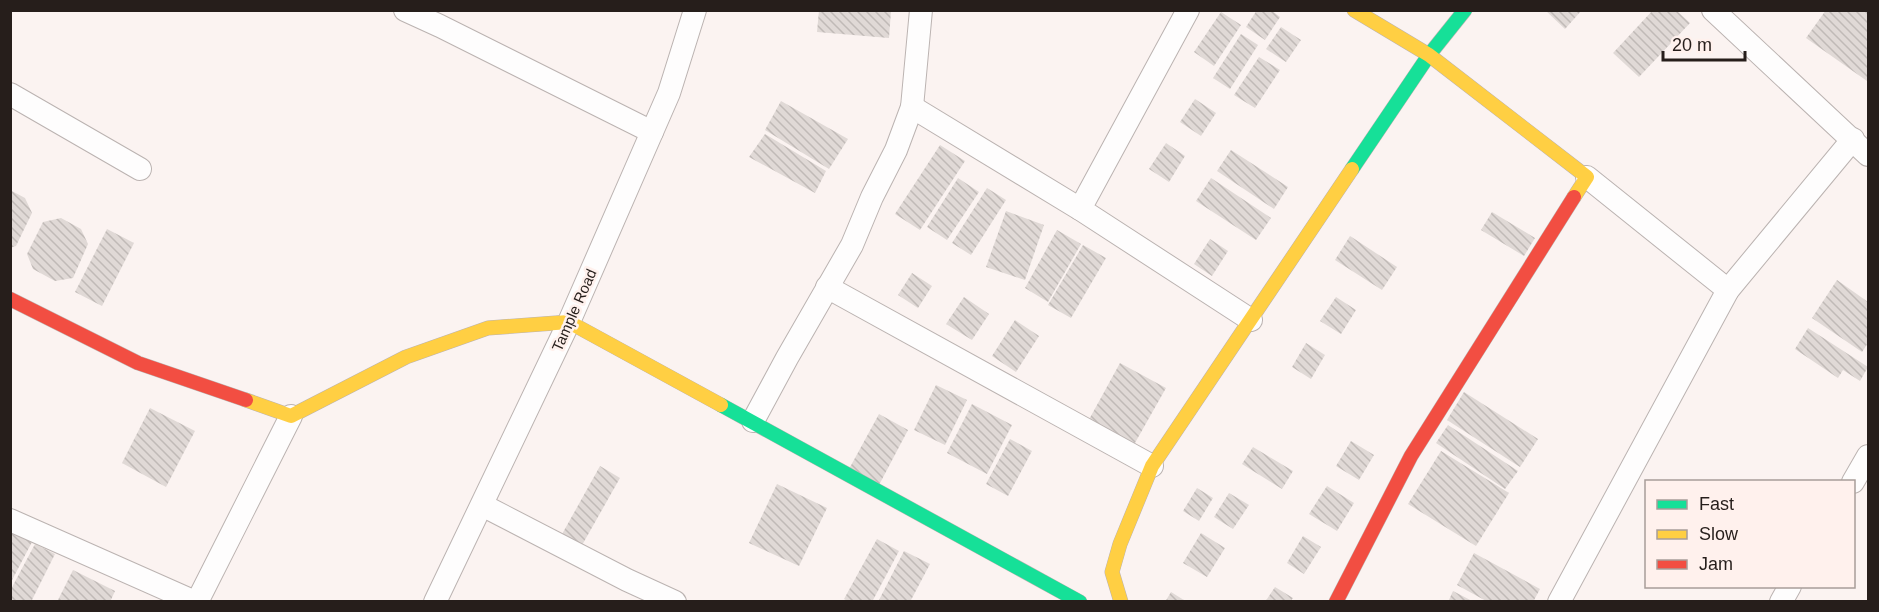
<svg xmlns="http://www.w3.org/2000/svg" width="1879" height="612" font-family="Arial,sans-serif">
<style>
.building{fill:url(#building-back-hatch)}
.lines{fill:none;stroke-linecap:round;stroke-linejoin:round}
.street-casing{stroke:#bbb3b1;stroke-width:24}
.fast-casing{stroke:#bbb3b1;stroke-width:15}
.slow-casing{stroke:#bbb3b1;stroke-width:15}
.jam-casing{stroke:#bbb3b1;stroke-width:15}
.street{stroke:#fefdfd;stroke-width:22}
.fast{stroke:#16e098;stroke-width:14}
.slow{stroke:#ffcf43;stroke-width:14}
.jam{stroke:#f24e42;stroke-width:14}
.labels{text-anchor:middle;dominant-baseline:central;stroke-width:5;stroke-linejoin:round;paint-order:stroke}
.street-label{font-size:15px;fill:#261e1b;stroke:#fff1ed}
</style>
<defs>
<pattern id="building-back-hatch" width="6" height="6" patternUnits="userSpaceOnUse" patternTransform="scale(1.5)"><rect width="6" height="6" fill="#e0d9d6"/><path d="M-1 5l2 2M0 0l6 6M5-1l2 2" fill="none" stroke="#c0bab7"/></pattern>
</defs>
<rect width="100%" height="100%" fill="#fbf3f1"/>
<g class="building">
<path d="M819 10 891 11 889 38 817 32Z"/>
<path d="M1257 10H1271L1280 17 1265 40 1246 27Z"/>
<path d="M1545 10H1582L1565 29Z"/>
<path d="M1653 10H1676L1690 23 1639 77 1613 53Z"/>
<path d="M1826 10H1864L1868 13 1867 81 1806 38Z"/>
<path d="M1221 12 1241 25 1214 66 1194 52Z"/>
<path d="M1281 27 1301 40 1286 62 1266 49Z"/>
<path d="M1241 34 1258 45 1230 89 1213 78Z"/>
<path d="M1259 57 1280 70 1255 108 1234 95Z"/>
<path d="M1195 99 1216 113 1201 136 1180 122Z"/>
<path d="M781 101 848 139 829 169 765 130Z"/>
<path d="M765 134 826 171 815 193 749 157Z"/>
<path d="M1166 143 1185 156 1169 182 1149 169Z"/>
<path d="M940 145 965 161 920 230 895 214Z"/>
<path d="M1231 150 1288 187 1274 209 1217 171Z"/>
<path d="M958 178 979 192 947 240 927 227Z"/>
<path d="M1211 178 1271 218 1256 240 1196 201Z"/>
<path d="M987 188 1006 200 971 255 952 243Z"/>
<path d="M10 190 25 198 32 213 16 246 10 248Z"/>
<path d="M1006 211 1044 225 1025 280 986 267Z"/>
<path d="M1492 212 1535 238 1524 256 1481 230Z"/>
<path d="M61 218 81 229 88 244 73 278 55 281 33 269 27 254 43 222Z"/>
<path d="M107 229 134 243 102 306 75 292Z"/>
<path d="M1057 230 1081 244 1048 302 1025 288Z"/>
<path d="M1350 236 1397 267 1382 290 1335 260Z"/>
<path d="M1210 239 1228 251 1212 276 1194 264Z"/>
<path d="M1083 245 1106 258 1071 318 1048 305Z"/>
<path d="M912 273 932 286 918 308 898 295Z"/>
<path d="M1837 280 1868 302V343L1862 352 1812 318Z"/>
<path d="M964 297 989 314 972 340 946 324Z"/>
<path d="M1336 297 1356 310 1341 334 1320 321Z"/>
<path d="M1015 320 1039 336 1016 372 992 356Z"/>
<path d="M1808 328 1868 367 1860 381 1843 370 1838 378 1795 349Z"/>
<path d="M1306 343 1325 355 1311 379 1292 367Z"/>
<path d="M1120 363 1166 388 1131 450 1086 425Z"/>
<path d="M936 385 967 400 945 445 914 430Z"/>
<path d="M1464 392 1538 439 1520 467 1447 420Z"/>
<path d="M972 404 1012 425 987 474 947 453Z"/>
<path d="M150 408 195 431 166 487 122 463Z"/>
<path d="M879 414 908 430 879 485 849 469Z"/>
<path d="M1448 425 1518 471 1505 489 1436 443Z"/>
<path d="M1010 439 1032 451 1008 496 986 484Z"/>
<path d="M1351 441 1374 455 1359 480 1336 466Z"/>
<path d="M1253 447 1293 471 1282 489 1242 464Z"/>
<path d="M1441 451 1509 493 1476 546 1408 504Z"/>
<path d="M600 466 620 478 581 547 561 536Z"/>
<path d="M777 484 827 508 799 566 749 543Z"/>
<path d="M1327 486 1354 503 1337 531 1309 514Z"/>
<path d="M1197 488 1213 498 1199 521 1183 511Z"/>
<path d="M1229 493 1249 505 1233 529 1214 517Z"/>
<path d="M10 531 32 542 10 584Z"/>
<path d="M1201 533 1225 548 1207 577 1183 563Z"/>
<path d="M1303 536 1321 547 1304 574 1287 563Z"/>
<path d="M877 539 899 551 872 602H849L844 599Z"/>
<path d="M35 544 55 554 31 602H10V591Z"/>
<path d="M904 551 930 564 910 602H878Z"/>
<path d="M1474 553 1540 589 1533 602H1488L1457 585Z"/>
<path d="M73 570 115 591 110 602H57Z"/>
<path d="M1275 587 1293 598 1290 602H1265Z"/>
<path d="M1453 591 1474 602H1448Z"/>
<path d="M1171 592 1187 602H1165Z"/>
</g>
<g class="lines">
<g class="street-casing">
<g id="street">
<path d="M405 10 440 26 652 132"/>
<path d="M1188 10 1080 209 1251 320"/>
<path d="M1713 10 1868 155"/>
<path d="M10 94 140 169"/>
<path d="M912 107 1080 209"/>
<path d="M1587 177 1728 290"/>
<path d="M827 287 1152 466"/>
<path d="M753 421 787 358 852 245 872 197 896 150 912 107 921 10"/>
<path d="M1853 482 1868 456"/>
<path d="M482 505 627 580 675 602"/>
<path d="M10 520 195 602"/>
<path d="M197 602 291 416"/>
<path d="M435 602 569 322 669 93 695 10"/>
<path d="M1559 602 1728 290 1853 139"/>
<path d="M1781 602 1790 586"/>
</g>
</g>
<g class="fast-casing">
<g id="fast">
<path d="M1352 169 1429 55 1465 10"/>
<path d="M721 405 1080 602"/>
</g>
</g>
<g class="slow-casing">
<g id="slow">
<path d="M1354 10 1429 55 1587 177 1574 197"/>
<path d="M246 400 291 416 406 357 488 328 569 322 721 405"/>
<path d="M1121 602 1112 572 1120 544 1152 466 1352 169"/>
</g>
</g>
<g class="jam-casing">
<g id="jam">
<path d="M10 299 138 363 246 400"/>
<path d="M1336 602 1411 456 1574 197"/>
</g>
</g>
<use href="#street" class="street"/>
<use href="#fast" class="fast"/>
<use href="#slow" class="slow"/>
<use href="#jam" class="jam"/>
</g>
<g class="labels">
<g class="street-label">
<text transform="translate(574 310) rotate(-66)">Tample Road</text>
</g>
</g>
<rect width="1879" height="612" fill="none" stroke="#261e1b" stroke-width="24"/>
<rect x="1645" y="480" width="210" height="108" fill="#fff1ed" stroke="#a89d99" stroke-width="1.5"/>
<rect x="1657" y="500" width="30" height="9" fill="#16e098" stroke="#a89d99" stroke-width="1.5"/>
<text x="1699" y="510" font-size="18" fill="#261e1b">Fast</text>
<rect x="1657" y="530" width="30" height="9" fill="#ffcf43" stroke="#a89d99" stroke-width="1.5"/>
<text x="1699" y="540" font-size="18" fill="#261e1b">Slow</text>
<rect x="1657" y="560" width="30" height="9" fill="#f24e42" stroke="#a89d99" stroke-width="1.5"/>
<text x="1699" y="570" font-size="18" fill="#261e1b">Jam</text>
<path d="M1663 51v9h82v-9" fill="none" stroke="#261e1b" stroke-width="3"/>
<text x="1672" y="51" font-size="18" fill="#261e1b" stroke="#fff1ed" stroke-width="4.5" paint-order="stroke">20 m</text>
</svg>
